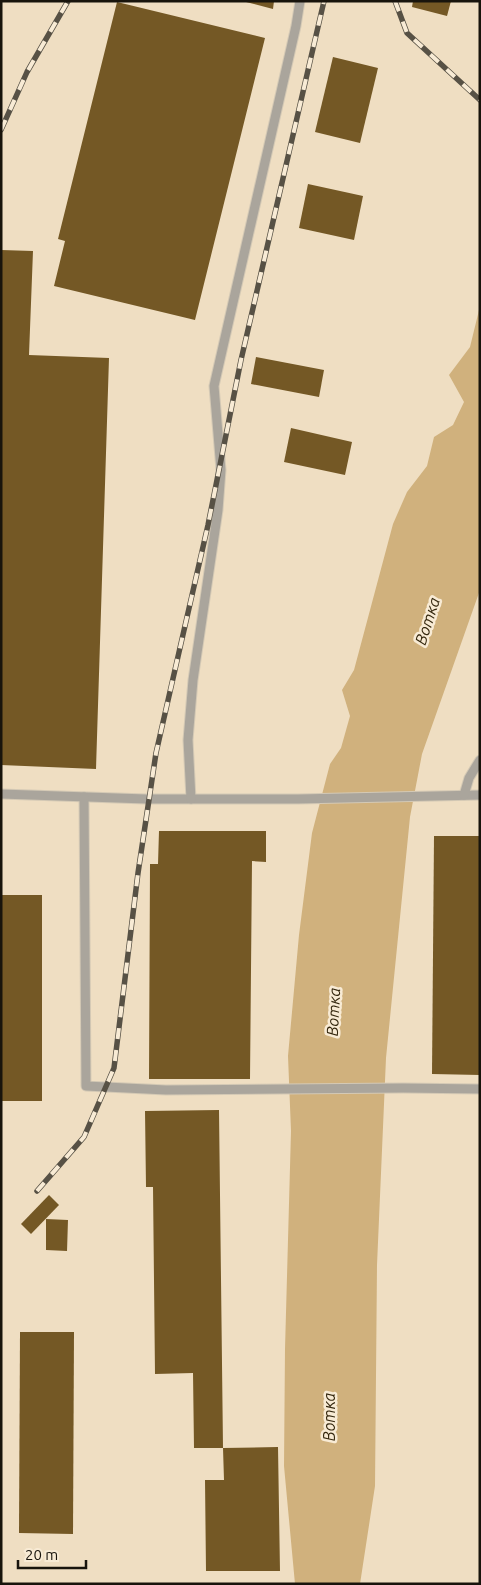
<svg xmlns="http://www.w3.org/2000/svg" width="481" height="1585" font-family="Ubuntu,sans-serif">
<style>
.built{fill:#efdec2}
.water{fill:#d0b17d}
.building{fill:#745825}
.lines{fill:none;stroke-linecap:round;stroke-linejoin:round}
.service-casing{stroke:#d4c9b5;stroke-width:11}
.service{stroke:#aaa59c;stroke-width:9}
.rail-casing{stroke:#575145;stroke-width:5.5}
.rail{stroke:#f8ebd5;stroke-width:4;stroke-dasharray:11;stroke-linecap:butt}
.labels{text-anchor:middle;dominant-baseline:central;stroke-width:5;stroke-linejoin:round;paint-order:stroke}
.water-label{font-size:16px;font-style:italic;fill:#34270e;stroke:#f8ebd5}
</style>
<rect width="100%" height="100%" fill="#f8ebd5"/>
<rect class="built" x="1" y="1" width="479" height="1583"/>
<path class="water" d="M480 306V590L422 754 410 817 386 1058 377 1265 375 1486 360 1584H295L284 1466 285 1349 291 1131 288 1056 299 935 312 833 330 764 341 748 350 716 342 690 354 670 393 524 407 492 427 466 434 437 453 425 464 402 449 375 470 347Z"/>
<g class="building">
<path d="M242 1H274L273 9Z"/>
<path d="M413 1H451L447 16 412 7Z"/>
<path d="M117 2 265 38 195 320 54 286 65 241 58 239Z"/>
<path d="M333 57 378 68 360 143 315 132Z"/>
<path d="M308 184 363 196 354 240 299 228Z"/>
<path d="M1 250 33 251 29 355 109 358 96 769 1 765Z"/>
<path d="M256 357 324 370 319 397 251 384Z"/>
<path d="M291 428 352 442 345 475 284 462Z"/>
<path d="M159 831H266V862L252 861 250 1079H149L150 864H158Z"/>
<path d="M434 836H480V1075L432 1074Z"/>
<rect x="1" y="895" width="41" height="206"/>
<path d="M219 1110 223 1448H194L193 1373 155 1374 153 1187H146L145 1111Z"/>
<path d="M49 1195 59 1205 31 1234 21 1224Z"/>
<path d="M46 1219 68 1220 67 1251 46 1250Z"/>
<path d="M20 1332H74L73 1534 19 1533Z"/>
<path d="M278 1447 280 1571H206L205 1480H224L223 1448Z"/>
</g>
<g class="lines">
<g class="service-casing">
<g id="service">
<path d="M1 794 146 799H298L480 795"/>
<path d="M464 795 469 778 480 760"/>
<path d="M84 797 86 1086 166 1090 403 1088 480 1089"/>
<path d="M191 799 188 740 193 680 218 510 221 470 214 386 296 26 300 1"/>
</g>
</g>
<use href="#service" class="service"/>
<g class="rail-casing">
<g id="rail">
<path d="M395 1 407 33 480 100"/>
<path d="M1 130 27 72 68 1"/>
<path d="M37 1191 84 1137 114 1068 138 873 156 753 208 525 241 360 324 1"/>
</g>
</g>
<use href="#rail" class="rail"/>
</g>
<g class="labels">
<g class="water-label">
<text transform="translate(427 621) rotate(-72)">Вотка</text>
<text transform="translate(333 1012) rotate(-87)">Вотка</text>
<text transform="translate(329 1417) rotate(-90)">Вотка</text>
</g>
</g>
<rect width="481" height="1585" fill="none" stroke="#18140c" stroke-width="5"/>
<path d="M18 1560v8h68v-8" fill="none" stroke="#18140c" stroke-width="2.5"/>
<text x="25" y="1560" font-size="15" fill="#18140c" stroke="#f8ebd5" stroke-width="4" paint-order="stroke">20 m</text>
</svg>
